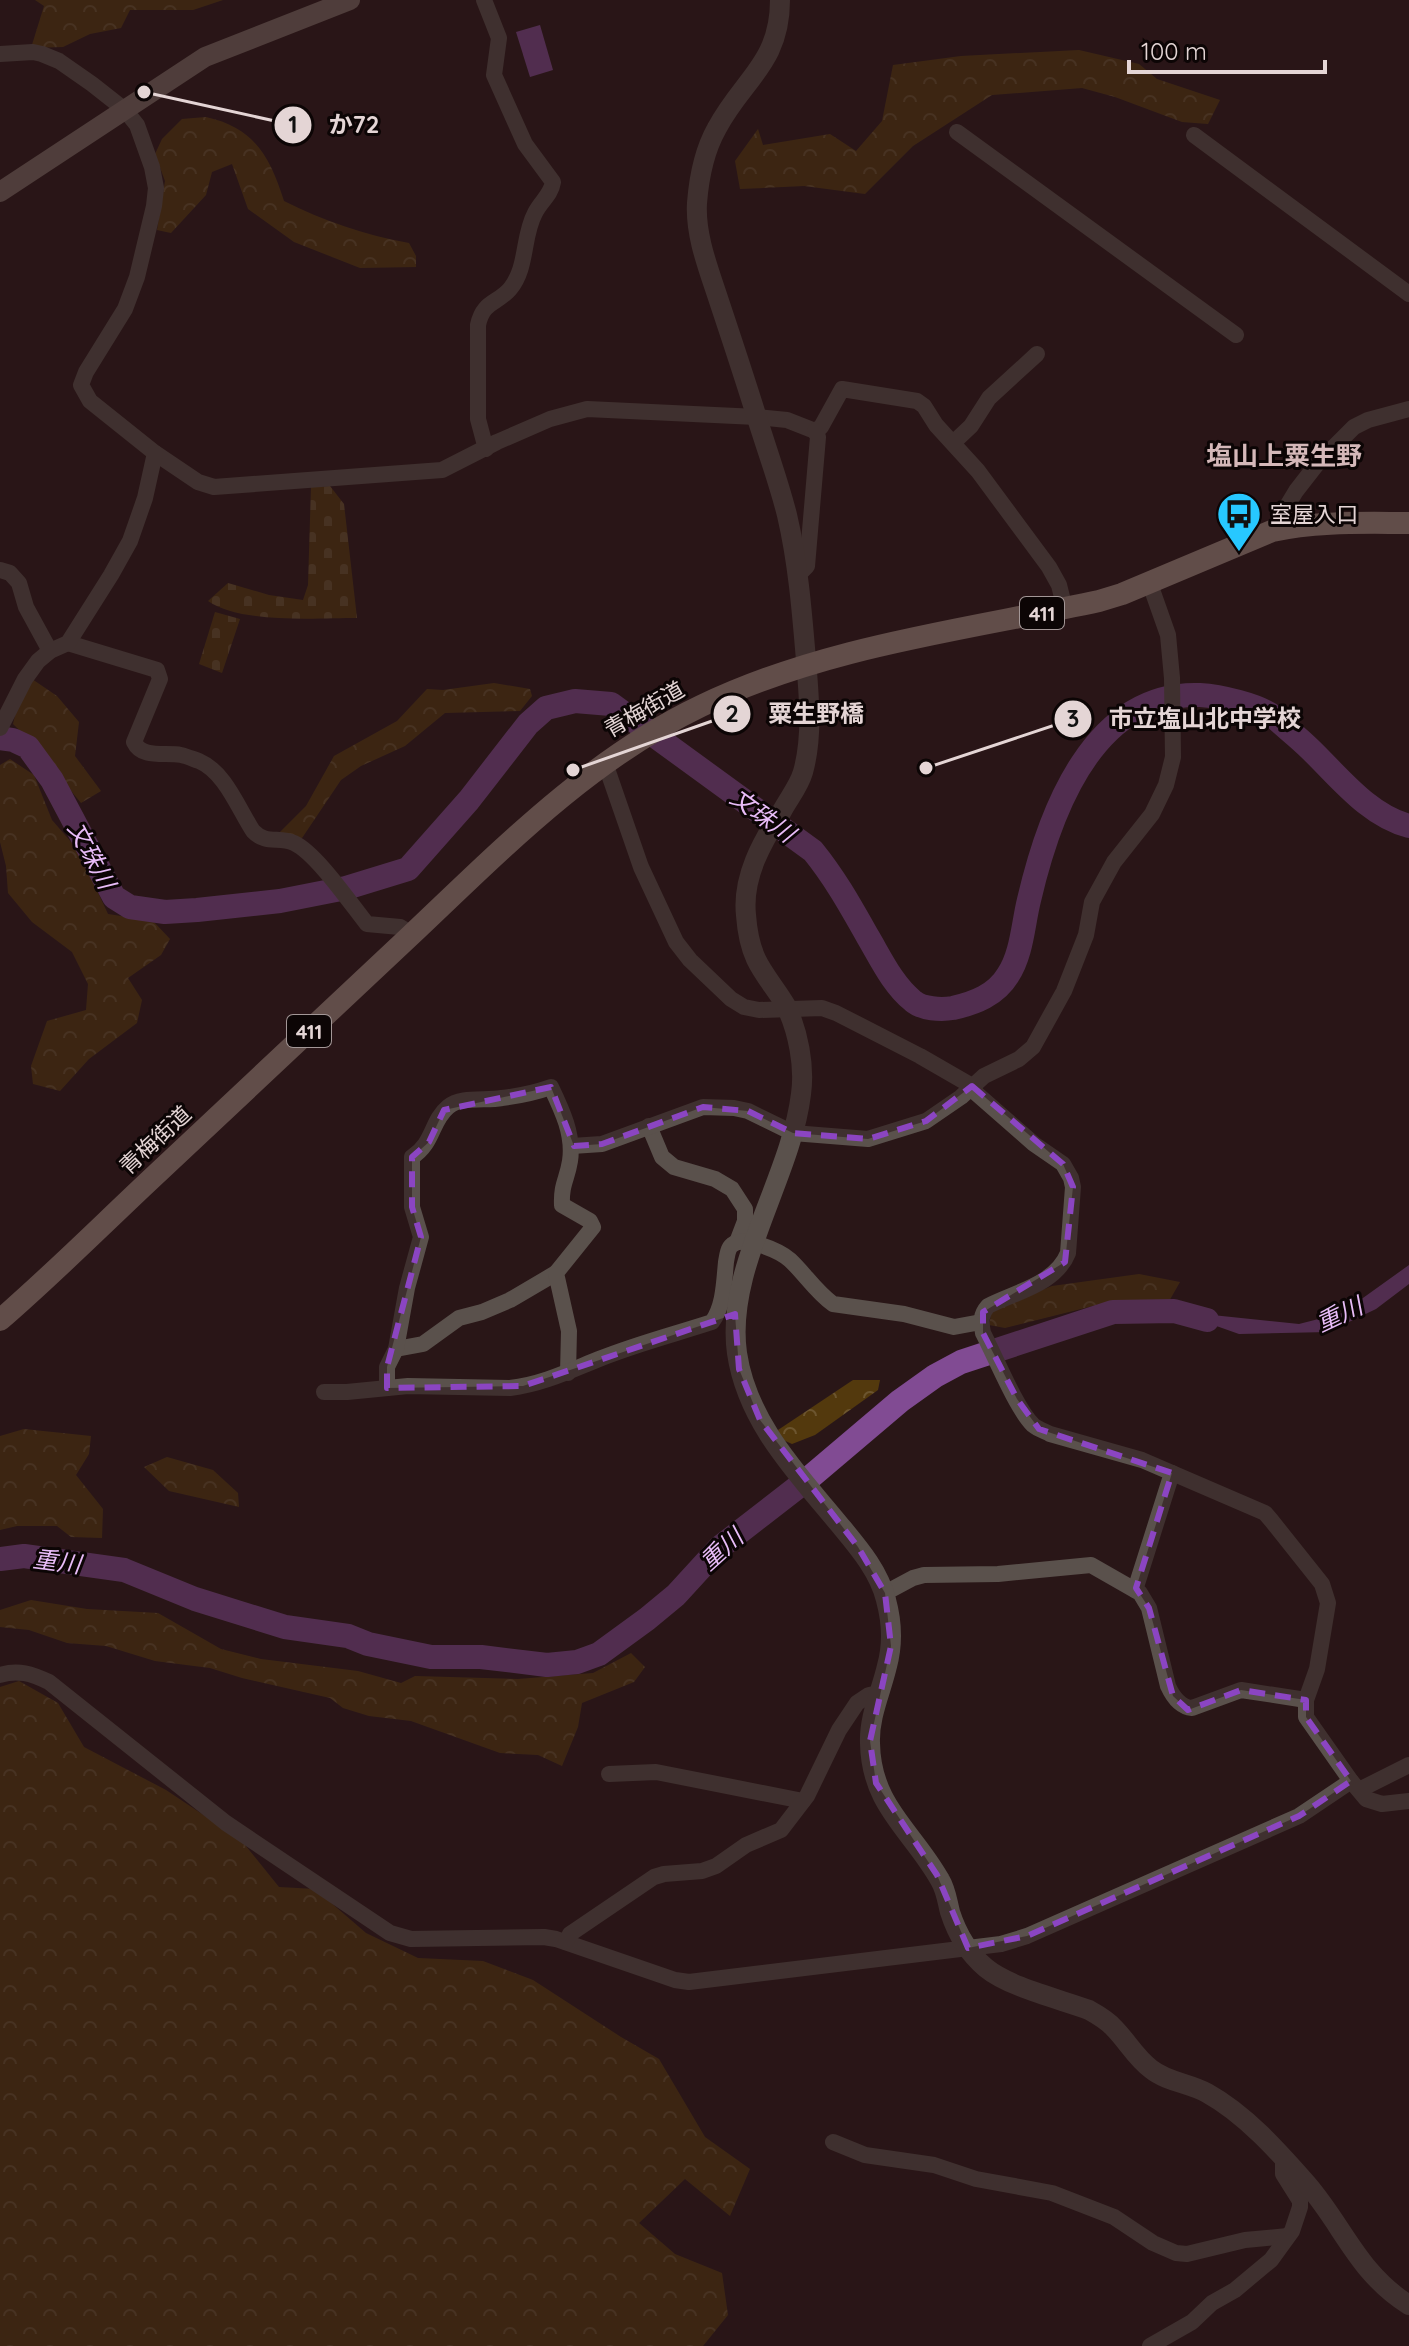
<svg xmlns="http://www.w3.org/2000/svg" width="1409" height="2346" font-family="Quicksand,'Noto Sans JP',sans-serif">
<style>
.forest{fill:url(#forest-crowns)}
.cemetery{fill:url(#cemetery-stones)}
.water{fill:#814b93}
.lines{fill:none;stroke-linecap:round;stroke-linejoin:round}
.river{stroke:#814b93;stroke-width:24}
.minor{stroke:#5a514c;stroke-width:16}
.tertiary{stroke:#5a514c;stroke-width:20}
.secondary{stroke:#7d6e67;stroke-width:20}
.trunk{stroke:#a59086;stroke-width:22}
.marked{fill:none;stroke:#8b45c2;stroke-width:6;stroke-dasharray:16 10;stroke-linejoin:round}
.labels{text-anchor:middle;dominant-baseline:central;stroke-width:6;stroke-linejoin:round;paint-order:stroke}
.shield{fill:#0c0505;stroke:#a39797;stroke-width:2}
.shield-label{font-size:20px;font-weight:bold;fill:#e4d5d5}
.poi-label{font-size:22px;fill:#e4d5d5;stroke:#0c0505;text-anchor:start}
.street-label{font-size:22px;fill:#e4d5d5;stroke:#0c0505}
.water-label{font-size:24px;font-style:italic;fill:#e8bcf8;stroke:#0c0505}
.quarter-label{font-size:26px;font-weight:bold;fill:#d4b8b9;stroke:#0c0505}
.leader{fill:none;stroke:#e4d5d5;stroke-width:3}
.callout-dot{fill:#e4d5d5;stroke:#0c0505;stroke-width:3}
.mark-label{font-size:24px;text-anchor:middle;font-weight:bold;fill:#111}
.callout-label{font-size:24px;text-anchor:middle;font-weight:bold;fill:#e4d5d5;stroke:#0c0505;stroke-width:6;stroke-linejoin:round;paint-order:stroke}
</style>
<defs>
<pattern id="forest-crowns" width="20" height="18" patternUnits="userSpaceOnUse" patternTransform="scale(2)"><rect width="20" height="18" fill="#53390d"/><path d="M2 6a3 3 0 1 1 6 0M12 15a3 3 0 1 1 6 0" fill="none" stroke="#6c552f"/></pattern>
<pattern id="cemetery-stones" width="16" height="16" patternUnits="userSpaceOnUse" patternTransform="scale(2)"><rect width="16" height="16" fill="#53390d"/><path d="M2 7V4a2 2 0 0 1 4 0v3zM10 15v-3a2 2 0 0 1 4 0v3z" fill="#6c552f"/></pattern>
</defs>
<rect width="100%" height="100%" fill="#291617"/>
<g class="forest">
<path d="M35 0H223L193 10H130L121 28 90 34 63 47 31 48 44 6Z"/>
<path d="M1079 50 1139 64 1157 79 1220 100 1208 124 1182 122 1115 97 1082 88 992 95 913 146 865 194 804 186 740 189 735 161 758 129 763 145 830 134 856 151 882 121 893 65 961 56Z"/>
<path d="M206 117C255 128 270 157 284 201 324 221 365 235 409 243L416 256V267L360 268 294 242 248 209 232 164 212 172 206 195 171 233 157 230 165 181 155 154 162 139 182 119Z"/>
<path d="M32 679 57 696 79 722 75 756 101 791 81 803 63 781 47 757 13 724 18 703Z"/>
<path d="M494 683 530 689 532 696 520 711 445 713 405 746 361 766 341 780 302 838 276 836 306 806 334 756 397 721 427 689 443 690Z"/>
<path d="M10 759 34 775 52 820 78 850 108 914 153 921 170 939 161 955 128 978 142 1000 137 1023 89 1059 60 1091 33 1084 31 1066 47 1021 86 1010 88 984 72 952 32 922 8 893 6 866 0 842V765Z"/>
<path d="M1139 1274 1180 1282 1168 1303 1109 1302 1005 1328 989 1325 992 1310 1052 1286Z"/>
<path d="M853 1380H880L878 1390 815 1435 792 1444 781 1439 778 1430Z"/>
<path d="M24 1429 91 1436 89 1454 76 1475 103 1509 102 1538 71 1537 57 1526H17L0 1530V1436Z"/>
<path d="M167 1457 213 1470 238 1493 239 1507 169 1491 144 1467Z"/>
<path d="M31 1600 87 1609 158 1613 221 1649 261 1659 358 1671 401 1683 415 1676 518 1679 593 1673 631 1653 645 1667 634 1682 582 1703 578 1727 562 1766 538 1755 500 1753 411 1721 369 1716 343 1708 330 1698 242 1678 210 1668 155 1661 106 1646 67 1643 29 1630 0 1627V1610Z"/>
<path d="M19 1681 58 1703 84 1747 166 1790 241 1840 279 1887 315 1889 366 1933 418 1958 483 1961 533 1980 621 2037 659 2059 705 2137 750 2169 730 2216 685 2179 639 2223 675 2254 722 2273 728 2315 703 2346H0V1687Z"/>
</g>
<g class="cemetery">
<path d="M330 486 344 504 357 618C315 618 242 624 208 601L228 583 269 595 303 600 308 585 311 487Z"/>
<path d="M215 612 240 619 222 673 199 664Z"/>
</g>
<g class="water">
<path d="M540 25 553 70 530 77 516 32Z"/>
<path d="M1409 1265V1284L1376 1309 1328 1332 1239 1334 1174 1311 1299 1324 1342 1313Z"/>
</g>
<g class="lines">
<g class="river">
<path d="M0 738 13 740 28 747 52 780 114 897 130 907 165 912 197 910 280 901 346 888 408 869 469 800 528 724 546 708 575 701 611 704 813 851C835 878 851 907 868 937 881 959 893 985 913 1001 922 1009 941 1010 953 1008 975 1003 996 995 1008 975 1022 954 1023 924 1029 900 1049 814 1093 691 1200 695 1219 696 1259 705 1274 717 1286 728 1299 738 1310 749 1340 778 1368 815 1409 826"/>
<path d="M0 1559 24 1556 124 1570 195 1599 285 1627 348 1636 368 1644 431 1657H481L547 1665 577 1662 599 1654 647 1619 676 1595 719 1548 808 1479 900 1401 935 1376 961 1362 1113 1312 1174 1311 1207 1320"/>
</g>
<g class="minor">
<path d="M484 0 499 38 494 75 525 144 553 182C551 195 541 201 535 213 522 237 528 267 510 289 497 304 483 301 478 325V419L486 449"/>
<path d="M0 54 33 52 42 54 59 61 92 84 125 110 137 125 152 167 156 188 154 206 137 277 125 309 86 372 81 385 90 401 155 453 198 482 214 487 442 470 497 442 550 419 587 409 757 417 787 420 815 431"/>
<path d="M957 132 1236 335"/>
<path d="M1194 135 1409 294"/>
<path d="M815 431 821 427 842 389 917 401 924 406 936 425 978 471 1049 567 1059 585 1065 609"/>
<path d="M953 443 971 426 989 398 1037 354"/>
<path d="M1272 531 1296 491 1317 464 1354 427 1368 420 1409 409"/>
<path d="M0 570 10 573 19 583 26 607 50 651"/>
<path d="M798 575 807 566 818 437 815 431"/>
<path d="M68 643 157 670 160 679 134 742C142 759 165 752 181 755 186 756 193 759 199 761 225 772 238 808 253 831 266 845 279 836 294 843 316 853 351 904 367 924L400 927 412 934"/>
<path d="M0 728 25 679 38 661 50 651 68 643 111 575 130 541 145 498 155 453"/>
<path d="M605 763 641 867 676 942 690 960 731 999 744 1007 759 1010 822 1008 836 1013 920 1056 972 1086 977 1094 1034 1144 1063 1164 1071 1178 1073 1187 1068 1253C1056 1284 1015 1292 988 1306 980 1315 981 1322 983 1333 995 1356 1016 1408 1033 1425 1038 1429 1044 1431 1050 1434L1142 1460 1265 1513 1271 1520 1322 1584 1328 1603 1317 1669 1306 1700V1717L1351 1781 1366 1799 1382 1804 1409 1801"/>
<path d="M649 1126 662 1157 674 1167 715 1179 732 1189 745 1209V1221L737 1242"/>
<path d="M572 1146 602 1144 703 1107 734 1108 748 1111 793 1133 868 1139 926 1121 961 1097 984 1076 1019 1059 1033 1047 1064 991 1086 935 1092 902 1114 862 1152 814 1166 785 1173 757 1172 678 1168 635 1150 584"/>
<path d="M396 1349 423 1344 459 1318 482 1312 510 1300 556 1273"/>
<path d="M387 1388V1367L396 1349 407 1288 421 1237 412 1207V1157C434 1143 431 1121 448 1107 461 1096 485 1101 502 1098 519 1096 534 1093 551 1087 562 1110 574 1135 570 1161 567 1180 561 1184 562 1205L590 1221 593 1227 556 1273 569 1331 568 1373"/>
<path d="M324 1392H347L408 1386 510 1388C543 1384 569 1371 599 1359 636 1344 675 1334 712 1322 724 1306 724 1281 726 1262 727 1256 728 1248 732 1245 744 1235 780 1251 790 1260 805 1274 816 1292 833 1304L904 1314 954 1327 981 1322"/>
<path d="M1135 1590 1172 1473"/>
<path d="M885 1593 913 1578 924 1575 998 1574 1091 1565 1140 1593 1149 1608 1168 1686C1173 1697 1180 1707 1192 1708L1241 1690 1306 1700"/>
<path d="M0 1675C18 1669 32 1674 49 1682L226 1823 390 1933 411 1939 544 1937 556 1939 675 1980 689 1982 1001 1944 1027 1936 1299 1816 1351 1781"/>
<path d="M609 1774 656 1772 803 1801"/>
<path d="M1359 1790 1409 1765"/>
<path d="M566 1942 570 1934 654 1877 664 1874 702 1871 716 1866 746 1845 781 1830 807 1796 839 1730 857 1703 869 1695 879 1693"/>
<path d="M833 2142 865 2155 934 2165 976 2179 1052 2193 1114 2217 1153 2243 1176 2253 1187 2254 1245 2240 1288 2236"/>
<path d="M1150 2346 1192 2322 1212 2303 1235 2290 1271 2260 1292 2231 1300 2207V2201L1283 2174V2160"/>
</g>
<path class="tertiary" d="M780 0C780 63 743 79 717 128 704 151 699 177 697 203 695 236 709 270 719 301 732 340 745 379 757 418 767 450 779 483 787 515 798 562 802 612 806 660 809 696 813 736 803 772 799 786 789 798 782 811 762 842 742 877 746 915 747 929 750 946 756 959 764 976 777 990 786 1006 798 1031 805 1066 801 1094 791 1178 725 1268 737 1353 747 1422 797 1473 839 1524 858 1547 879 1571 886 1600 892 1622 893 1644 887 1666 881 1692 869 1716 870 1743 871 1806 912 1830 940 1880 946 1890 947 1900 950 1912 957 1934 968 1953 986 1968 1009 1987 1059 1999 1089 2010 1098 2015 1107 2020 1114 2028 1127 2041 1136 2058 1151 2069 1167 2082 1189 2083 1207 2093 1245 2114 1278 2151 1307 2184 1344 2227 1358 2273 1409 2305"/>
<path class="secondary" d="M0 192 205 57 350 0"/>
<path class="trunk" d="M0 1320C51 1276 99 1228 149 1181 236 1100 323 1018 410 936 500 851 588 760 701 706 825 646 965 630 1099 601L1122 594 1272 531C1316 521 1364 523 1409 523"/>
</g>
<path d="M0 0H1409V2346H0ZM972 1086 1063 1164 1073 1187 1065 1262 983 1312V1333L1017 1399 1039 1429 1172 1473 1136 1588 1149 1608 1173 1696 1188 1710 1241 1690 1306 1700V1717L1351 1781 1299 1816 1027 1936 968 1948 937 1875 876 1783 870 1741 891 1646 885 1593 858 1547 760 1420 739 1369 735 1314 523 1386 387 1388V1367L421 1237 412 1207V1157L429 1142 444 1110 551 1087 574 1146 602 1144 703 1107 748 1111 793 1133 868 1139 926 1121Z" fill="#291617" fill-opacity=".55" fill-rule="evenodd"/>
<path class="marked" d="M972 1086 1063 1164 1073 1187 1065 1262 983 1312V1333L1017 1399 1039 1429 1172 1473 1136 1588 1149 1608 1173 1696 1188 1710 1241 1690 1306 1700V1717L1351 1781 1299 1816 1027 1936 968 1948 937 1875 876 1783 870 1741 891 1646 885 1593 858 1547 760 1420 739 1369 735 1314 523 1386 387 1388V1367L421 1237 412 1207V1157L429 1142 444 1110 551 1087 574 1146 602 1144 703 1107 748 1111 793 1133 868 1139 926 1121Z"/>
<defs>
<g id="bus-pin" transform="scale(2.3)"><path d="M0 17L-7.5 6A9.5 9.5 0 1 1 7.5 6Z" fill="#27c8ff" stroke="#0c0505"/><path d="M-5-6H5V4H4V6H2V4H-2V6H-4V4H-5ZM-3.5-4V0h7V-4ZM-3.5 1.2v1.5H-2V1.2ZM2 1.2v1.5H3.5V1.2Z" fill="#111"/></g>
</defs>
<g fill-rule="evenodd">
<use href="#bus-pin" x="1239" y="514"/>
</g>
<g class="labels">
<g class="shield">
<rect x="1020" y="597" width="44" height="32" rx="6"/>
<rect x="287" y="1015" width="44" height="32" rx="6"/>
</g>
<g class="shield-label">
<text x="1042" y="613">411</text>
<text x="309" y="1031">411</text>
</g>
<g class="poi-label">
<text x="1270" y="514">室屋入口</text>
</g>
<g class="street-label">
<text transform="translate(644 709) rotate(-30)">青梅街道</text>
<text transform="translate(155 1140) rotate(-43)">青梅街道</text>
</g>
<g class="water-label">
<text transform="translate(763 815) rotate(36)">文珠川</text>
<text transform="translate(92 855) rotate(62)">文珠川</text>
<text transform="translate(1339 1314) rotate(-25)">重川</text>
<text transform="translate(721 1549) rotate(-42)">重川</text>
<text transform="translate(57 1561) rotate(7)">重川</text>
</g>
<g class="quarter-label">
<text x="1284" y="455">塩山上粟生野</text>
</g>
</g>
<path class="leader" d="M144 92L293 125M573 770L732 714M926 768L1073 719"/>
<g class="callout-dot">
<circle cx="144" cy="92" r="8"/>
<circle cx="573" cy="770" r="8"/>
<circle cx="926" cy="768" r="8"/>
<circle cx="293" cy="125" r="20"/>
<circle cx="732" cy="714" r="20"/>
<circle cx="1073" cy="719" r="20"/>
</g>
<g class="mark-label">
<text x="293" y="133">1</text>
<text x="732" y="722">2</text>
<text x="1073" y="727">3</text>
</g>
<g class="callout-label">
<text x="354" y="133">か72</text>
<text x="816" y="722">粟生野橋</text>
<text x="1205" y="727">市立塩山北中学校</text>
</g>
<path d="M1129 60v12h196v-12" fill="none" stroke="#e4d5d5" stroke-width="4"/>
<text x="1141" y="60" font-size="24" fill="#e4d5d5" stroke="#0c0505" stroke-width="6" paint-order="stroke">100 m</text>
</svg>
